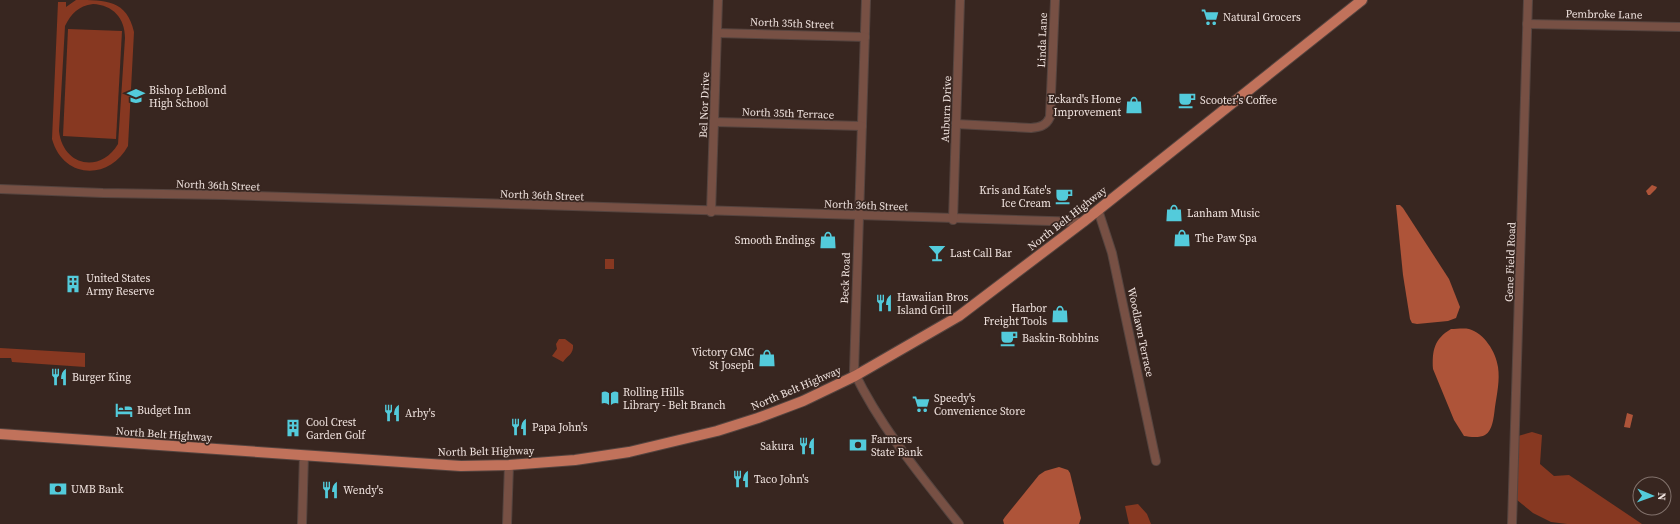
<svg xmlns="http://www.w3.org/2000/svg" width="1680" height="524" viewBox="0 0 1680 524" font-family="'Source Serif 4',serif">
	<style>
		.green { fill: #873821; fill-rule: evenodd }
		.water { fill: #ae5439 }
		.lines { fill: none; stroke-linecap: round; stroke-linejoin: round }
		.minor-casing { stroke: #55443f; stroke-width: 10 }
		.major-casing { stroke: #55443f; stroke-width: 12 }
		.minor { stroke: #775044; stroke-width: 8 }
		.major { stroke: #c1725b; stroke-width: 10 }
		.labels { text-anchor: middle; stroke-width: 3.5; stroke-linejoin: round; paint-order: stroke }
		.street-label { font-size: 11px; fill: #f0e3df; stroke: #382620 }
		.poi-label { font-size: 11px; fill: #f0e3df; stroke: #382620; text-anchor: start }
	</style>
	<rect width="100%" height="100%" fill="#382620"/>
	<g class="green">
		<path d="M76,0C106,0 127,0 134,32L128,146C109,181 63,179 52,139L58,2H66V7ZM93,4C113,5 125,18 125,38L118,144C100,174 63,166 59,131L65,26C71,14 78,6 93,4Z"/>
		<path d="M68,29L122,31L116,139L63,136Z"/>
		<rect x="605" y="259" width="9" height="10"/>
		<path d="M559,339H565L573,345C574,354 567,356 563,362L552,356L557,349L556,344Z"/>
		<path d="M0,348L85,353V367L12,362L11,358H0Z"/>
		<path d="M1532,432L1542,435L1540,464L1554,476L1569,475L1642,524H1567L1551,522L1533,513L1517,500L1518,436Z"/>
		<path d="M1138,504L1147,514L1151,524H1129L1125,506Z"/>
	</g>
	<g class="water">
		<path d="M1652,185L1657,187L1656,189L1650,195H1648L1646,191Z"/>
		<path d="M1396,205H1400L1403,208L1449,279L1460,307L1456,318L1448,321L1417,324L1412,323L1410,319L1403,275Z"/>
		<path d="M1451,329C1456,329 1464,328 1469,329C1484,333 1496,352 1498,367C1500,380 1497,394 1495,407C1494,415 1493,431 1485,435C1480,438 1470,437 1464,436L1454,420L1433,369C1432,351 1434,339 1451,329Z"/>
		<path d="M1627,413L1633,415L1630,428L1624,427Z"/>
		<path d="M1059,467L1068,470L1070,473L1081,518L1079,524H1004L1003,520L1005,517L1039,475L1045,471Z"/>
	</g>
	<g class="lines">
		<g class="minor-casing">
			<g id="minor">
				<path d="M866,0L854,372C881,428 921,476 959,524"/>
				<path d="M1527,24L1680,27"/>
				<path d="M717,33L865,37"/>
				<path d="M714,122L862,126"/>
				<path d="M956,124L1031,128C1040,127 1046,126 1050,117L1055,0"/>
				<path d="M0,189L103,193L224,195L1083,222"/>
				<path d="M1098,210L1112,253L1156,461"/>
				<path d="M711,212L718,0"/>
				<path d="M953,220L960,0"/>
				<path d="M302,524L304,455"/>
				<path d="M507,524L509,465"/>
				<path d="M1512,524L1528,0"/>
			</g>
		</g>
		<g class="major-casing">
			<path id="major" d="M0,434L416,463L461,466L509,465L575,460L629,452L717,431L758,418L803,401L855,376L959,316L1083,222L1362,0"/>
		</g>
		<use href="#minor" class="minor"/>
		<use href="#major" class="major"/>
	</g>
	<defs>
		<g id="supermarket-bare" transform="scale(1.38)"><path d="M-6-5.5h2.5l.6 2H6L4.5 2H-2.5L-4.4-4H-6ZM-1.5 3.2a1.3 1.3 0 1 0 .1 0ZM3 3.2a1.3 1.3 0 1 0 .1 0Z" fill="#53cbdb" stroke="#382620" stroke-width="2.5" paint-order="stroke"/></g>
		<g id="school-bare" transform="scale(1.38)"><path d="M0-5L7-2L0 1L-7-2ZM-4 1L0 2.5L4 1V4Q0 6-4 4Z" fill="#53cbdb" stroke="#382620" stroke-width="2.5" paint-order="stroke"/></g>
		<g id="cafe-bare" transform="scale(1.38)"><path d="M-5.5-4.5H6V0H3Q3 3.5 0 3.5H-2.5Q-5.5 3.5-5.5 0ZM3-3.2v2h1.7v-2ZM-6 4.5H4V6H-6Z" fill="#53cbdb" stroke="#382620" stroke-width="2.5" paint-order="stroke"/></g>
		<g id="shop-bare" transform="scale(1.38)"><path d="M-5-2.5h2.3a2.7 3.5 0 0 1 5.4 0H5L5.5 6h-11ZM-1.5-2.5h3a1.5 2.3 0 0 0-3 0Z" fill="#53cbdb" stroke="#382620" stroke-width="2.5" paint-order="stroke"/></g>
		<g id="bar-bare" transform="scale(1.38)"><path d="M-6-5H6L.8 .8V4.5H3.5V6h-7V4.5H-.8V.8Z" fill="#53cbdb" stroke="#382620" stroke-width="2.5" paint-order="stroke"/></g>
		<g id="building-bare" transform="scale(1.38)"><path d="M-4-6H4V6H1V3H-1V6H-4ZM-2.5-4.3h1.7v1.8h-1.7ZM.8-4.3h1.7v1.8H.8ZM-2.5-1h1.7V.8h-1.7ZM.8-1h1.7V.8H.8Z" fill="#53cbdb" stroke="#382620" stroke-width="2.5" paint-order="stroke"/></g>
		<g id="restaurant-bare" transform="scale(1.38)"><path d="M-5-6h1v4h1v-4h1v4h1v-4h1v5L-1.5 .5V6h-2V.5L-5-1ZM5-6V6H3V1.5H1.5Q1.5-4 5-6Z" fill="#53cbdb" stroke="#382620" stroke-width="2.5" paint-order="stroke"/></g>
		<g id="library-bare" transform="scale(1.38)"><path d="M-6-4Q-3-5.5-.7-3.5V5Q-3 3-6 4ZM6-4Q3-5.5 .7-3.5V5Q3 3 6 4Z" fill="#53cbdb" stroke="#382620" stroke-width="2.5" paint-order="stroke"/></g>
		<g id="hotel-bare" transform="scale(1.38)"><path d="M-6-4.5h1.5V1H6V5H4.5V3h-9V5H-6ZM-4 0a1.8 1.8 0 1 1 3.6 0ZM.5 0V-2.5h3Q6-2.5 6 0Z" fill="#53cbdb" stroke="#382620" stroke-width="2.5" paint-order="stroke"/></g>
		<g id="bank-bare" transform="scale(1.38)"><path d="M-6-4H6V4H-6ZM0-2.3a2.3 2.3 0 1 0 0 4.6a2.3 2.3 0 1 0 0-4.6Z" fill="#53cbdb" stroke="#382620" stroke-width="2.5" paint-order="stroke"/></g>
	</defs>
	<g fill-rule="evenodd">
		<use href="#supermarket-bare" x="1210" y="17"/>
		<use href="#school-bare" x="136" y="96"/>
		<use href="#cafe-bare" x="1187" y="100"/>
		<use href="#shop-bare" x="1134" y="105"/>
		<use href="#cafe-bare" x="1064" y="196"/>
		<use href="#shop-bare" x="1174" y="213"/>
		<use href="#shop-bare" x="1182" y="238"/>
		<use href="#shop-bare" x="828" y="240"/>
		<use href="#bar-bare" x="937" y="253"/>
		<use href="#building-bare" x="73" y="284"/>
		<use href="#restaurant-bare" x="884" y="303"/>
		<use href="#shop-bare" x="1060" y="314"/>
		<use href="#cafe-bare" x="1009" y="338"/>
		<use href="#shop-bare" x="767" y="358"/>
		<use href="#restaurant-bare" x="59" y="377"/>
		<use href="#library-bare" x="610" y="398"/>
		<use href="#supermarket-bare" x="921" y="404"/>
		<use href="#hotel-bare" x="124" y="410"/>
		<use href="#restaurant-bare" x="392" y="413"/>
		<use href="#restaurant-bare" x="519" y="427"/>
		<use href="#building-bare" x="293" y="428"/>
		<use href="#bank-bare" x="858" y="445"/>
		<use href="#restaurant-bare" x="807" y="446"/>
		<use href="#restaurant-bare" x="741" y="479"/>
		<use href="#bank-bare" x="58" y="489"/>
		<use href="#restaurant-bare" x="330" y="490"/>
	</g>
	<g class="labels">
		<g class="street-label">
			<text transform="translate(1604 14) rotate(1)" y="4">Pembroke Lane</text>
			<text transform="translate(792 23) rotate(2)" y="4">North 35th Street</text>
			<text transform="translate(1042 40) rotate(-88)" y="4">Linda Lane</text>
			<text transform="translate(704 105) rotate(-88)" y="4">Bel Nor Drive</text>
			<text transform="translate(946 109) rotate(-88)" y="4">Auburn Drive</text>
			<text transform="translate(788 113) rotate(2)" y="4">North 35th Terrace</text>
			<text transform="translate(218 185) rotate(2)" y="4">North 36th Street</text>
			<text transform="translate(542 195) rotate(2)" y="4">North 36th Street</text>
			<text transform="translate(866 205) rotate(2)" y="4">North 36th Street</text>
			<text transform="translate(1067 218) rotate(-38)" y="4">North Belt Highway</text>
			<text transform="translate(1510 262) rotate(-88)" y="4">Gene Field Road</text>
			<text transform="translate(845 278) rotate(-88)" y="4">Beck Road</text>
			<text transform="translate(1141 332) rotate(78)" y="4">Woodlawn Terrace</text>
			<text transform="translate(796 388) rotate(-23)" y="4">North Belt Highway</text>
			<text transform="translate(164 434) rotate(4)" y="4">North Belt Highway</text>
			<text transform="translate(486 451) rotate(-1)" y="4">North Belt Highway</text>
		</g>
		<g class="poi-label">
			<text x="1223" y="21">Natural Grocers</text>
			<text x="149" y="94">Bishop LeBlond<tspan x="149" dy="13">High School</tspan></text>
			<text x="1121" y="103" text-anchor="end">Eckard's Home<tspan x="1121" dy="13">Improvement</tspan></text>
			<text x="1200" y="104">Scooter's Coffee</text>
			<text x="1051" y="194" text-anchor="end">Kris and Kate's<tspan x="1051" dy="13">Ice Cream</tspan></text>
			<text x="1187" y="217">Lanham Music</text>
			<text x="1195" y="242">The Paw Spa</text>
			<text x="815" y="244" text-anchor="end">Smooth Endings</text>
			<text x="950" y="257">Last Call Bar</text>
			<text x="86" y="282">United States<tspan x="86" dy="13">Army Reserve</tspan></text>
			<text x="897" y="301">Hawaiian Bros<tspan x="897" dy="13">Island Grill</tspan></text>
			<text x="1047" y="312" text-anchor="end">Harbor<tspan x="1047" dy="13">Freight Tools</tspan></text>
			<text x="1022" y="342">Baskin-Robbins</text>
			<text x="754" y="356" text-anchor="end">Victory GMC<tspan x="754" dy="13">St Joseph</tspan></text>
			<text x="72" y="381">Burger King</text>
			<text x="623" y="396">Rolling Hills<tspan x="623" dy="13">Library - Belt Branch</tspan></text>
			<text x="934" y="402">Speedy's<tspan x="934" dy="13">Convenience Store</tspan></text>
			<text x="137" y="414">Budget Inn</text>
			<text x="405" y="417">Arby's</text>
			<text x="306" y="426">Cool Crest<tspan x="306" dy="13">Garden Golf</tspan></text>
			<text x="532" y="431">Papa John's</text>
			<text x="871" y="443">Farmers<tspan x="871" dy="13">State Bank</tspan></text>
			<text x="794" y="450" text-anchor="end">Sakura</text>
			<text x="754" y="483">Taco John's</text>
			<text x="71" y="493">UMB Bank</text>
			<text x="343" y="494">Wendy's</text>
		</g>
	</g>
	<g transform="translate(1652 496) rotate(92)"><circle r="19" fill="#382620" stroke="#82726c"/>
	<path d="M0-3L7 15L0 10L-7 15Z" fill="#53cbdb"/>
	<text y="-6" font-size="11" font-weight="bold" text-anchor="middle" fill="#f0e3df">N</text>
	</g>
</svg>
